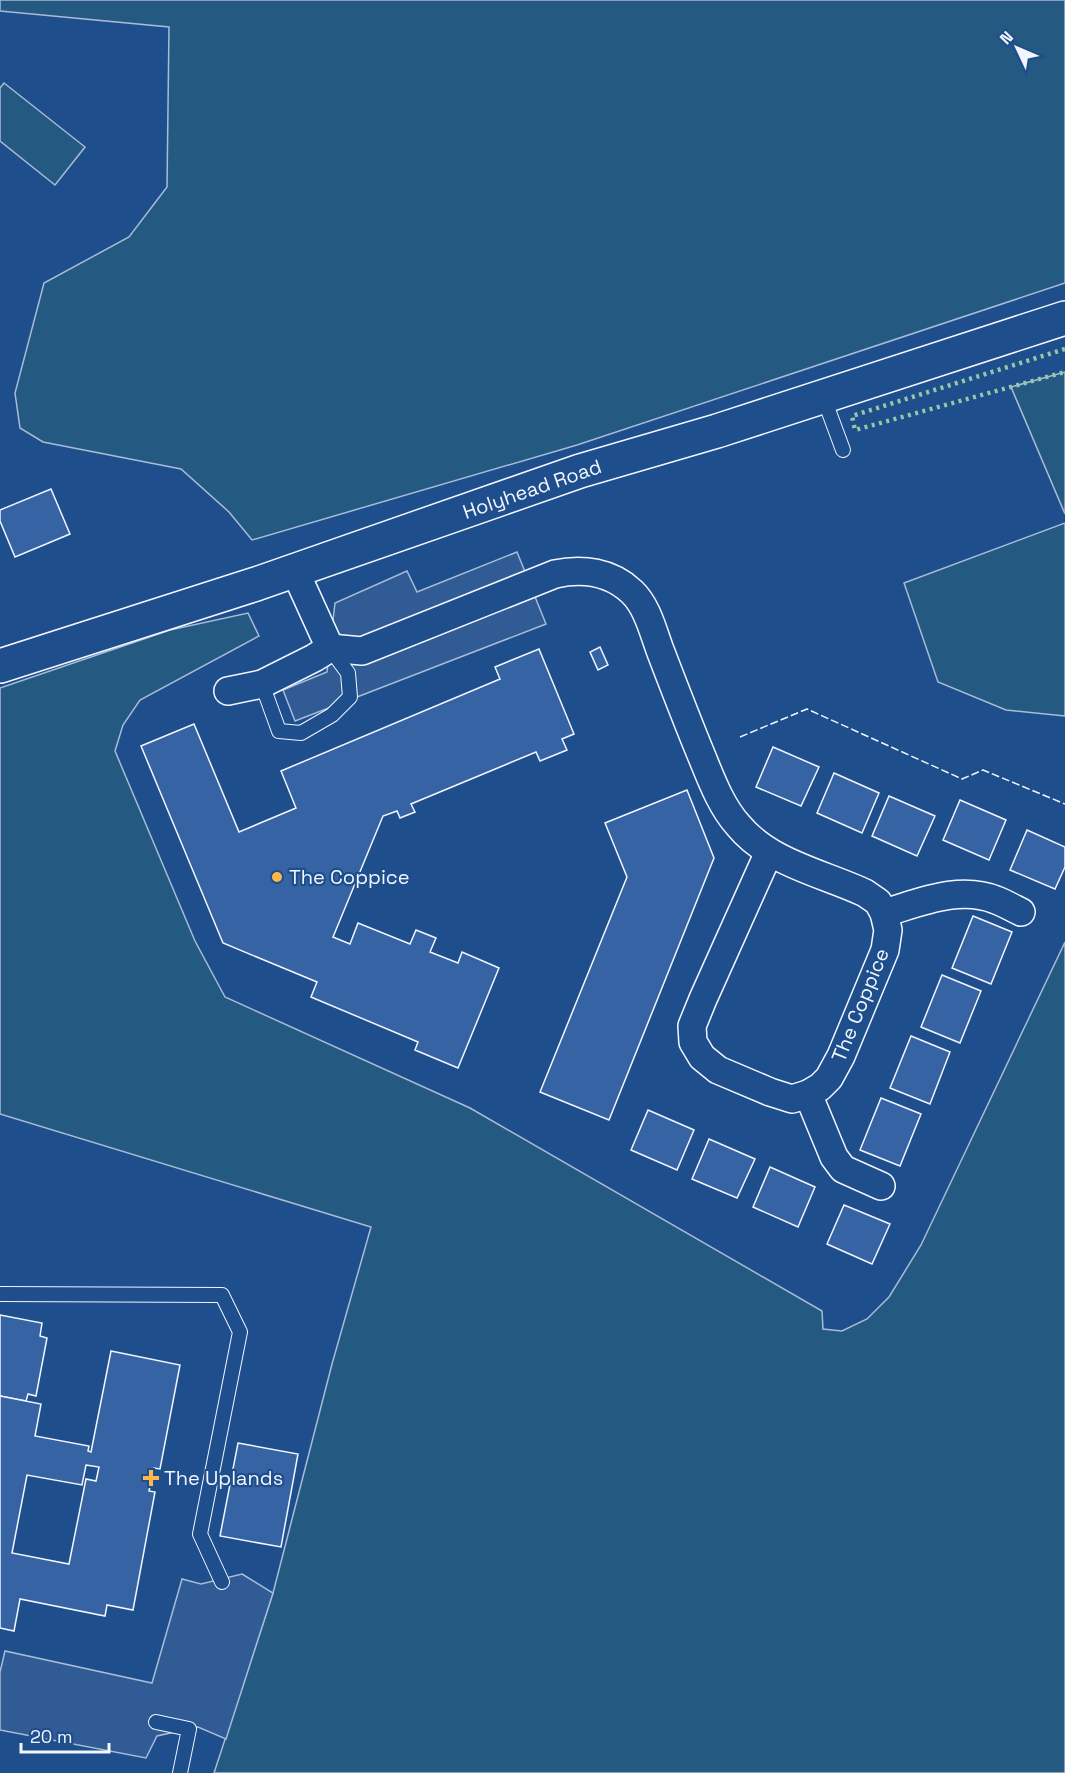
<svg xmlns="http://www.w3.org/2000/svg" width="1065" height="1773" viewBox="0 0 1065 1773" font-family="'Space Grotesk',sans-serif">
	<style>
		.green { fill: #245a82; stroke: #a8bbd7; stroke-width: 1.5 }
		.parking { fill: #305b95; stroke: #a8bbd7; stroke-width: 1.5 }
		.building { fill: #3563a3; stroke: #f2f6ff; stroke-width: 1.5; fill-rule: evenodd }
		.lines { fill: none; stroke-linecap: round; stroke-linejoin: round }
		.service-casing { stroke: #f2f6ff; stroke-width: 16 }
		.minor-casing { stroke: #f2f6ff; stroke-width: 30 }
		.secondary-casing { stroke: #f2f6ff; stroke-width: 36 }
		.service { stroke: #1f4e8c; stroke-width: 14 }
		.minor { stroke: #1f4e8c; stroke-width: 27 }
		.secondary { stroke: #1f4e8c; stroke-width: 33 }
		.hedge { stroke: #97c8a6; stroke-width: 4.5; stroke-dasharray: 3 4.5; stroke-linecap: butt }
		.fence { stroke: #f2f6ff; stroke-width: 1.5; stroke-dasharray: 8 3; stroke-linecap: butt }
		.poi-dot { fill: #ffb74d; stroke: #1f4e8c; stroke-width: 2 }
		.labels { text-anchor: middle; stroke-width: 4.5; stroke-linejoin: round; paint-order: stroke }
		.street-label { font-size: 20px; fill: #f2f6ff; stroke: #1f4e8c }
		.poi-label { font-size: 20px; fill: #f2f6ff; stroke: #1f4e8c; text-anchor: start }
	</style>
	<rect width="100%" height="100%" fill="#1f4e8c"/>
	<g class="green">
		<path d="M0,0H1065V283L577,445L252,540L229,512L181,469L43,442L20,428L15,393L44,283L129,237L167,187L169,27L0,11Z"/>
		<path d="M4,83L85,147L55,185L0,141V88Z"/>
		<path d="M1065,372V514L1011,387Z"/>
		<path d="M1065,523V716L1006,710L938,682L904,583Z"/>
		<path d="M248,613L259,636L140,700L123,725L115,751L195,941L225,997L470,1108L822,1311L823,1329L842,1331L867,1319L889,1297L921,1245L1065,942V1773H214L273,1593L332,1364L371,1227L0,1114V688L170,630Z"/>
	</g>
	<g class="parking">
		<path d="M517,552L546,624L295,721L283,690L327,672L335,603L407,571L417,592Z"/>
		<path d="M242,1574L273,1593L226,1739L198,1727L157,1736L146,1758L0,1730V1672L5,1651L152,1683L182,1579L201,1584Z"/>
	</g>
	<g class="building">
		<path d="M51,489L70,534L15,557L0,521V510Z"/>
		<path d="M600,647L608,665L598,670L590,652Z"/>
		<path d="M539,649L574,734L562,739L567,750L540,761L536,752L411,804L415,812L400,818L397,811L383,816L333,937L350,944L358,923L410,944L416,930L436,938L430,952L458,963L462,952L499,968L458,1068L415,1050L418,1042L311,997L317,982L223,943L141,746L194,724L239,832L296,808L281,771L500,679L495,667Z"/>
		<path d="M773,747L819,767L801,806L756,787Z"/>
		<path d="M834,773L879,793L862,833L817,813Z"/>
		<path d="M687,790L714,858L609,1120L540,1092L627,877L605,823Z"/>
		<path d="M889,796L935,816L917,856L872,836Z"/>
		<path d="M960,800L1006,820L989,860L943,840Z"/>
		<path d="M1027,830L1065,847V867L1055,889L1010,870Z"/>
		<path d="M973,916L1012,932L991,984L952,968Z"/>
		<path d="M942,975L981,991L960,1043L921,1027Z"/>
		<path d="M911,1036L950,1052L930,1104L890,1088Z"/>
		<path d="M881,1098L921,1114L900,1166L860,1150Z"/>
		<path d="M648,1110L694,1130L677,1170L631,1150Z"/>
		<path d="M709,1139L755,1159L737,1198L692,1179Z"/>
		<path d="M770,1167L815,1187L798,1227L753,1207Z"/>
		<path d="M844,1205L890,1224L872,1264L827,1244Z"/>
		<path d="M0,1315L42,1323L40,1336L47,1338L36,1396L28,1394L26,1401L0,1396Z"/>
		<path d="M111,1351L180,1365L160,1469L154,1468L149,1491L155,1492L133,1610L107,1605L105,1616L20,1599L14,1631L0,1628V1396L41,1404L35,1436L89,1446L88,1451L91,1452ZM86,1465L99,1467L96,1481L86,1479L69,1564L12,1553L27,1475L82,1485Z"/>
		<path d="M238,1443L298,1454L281,1547L220,1536Z"/>
	</g>
	<g class="lines">
		<g class="service-casing">
			<g id="service">
				<path d="M823,396L843,450"/>
				<path d="M262,684L279,731L301,733L332,715L350,697L348,673L331,650"/>
				<path d="M0,1294L222,1295L240,1332L200,1534L222,1582"/>
				<path d="M156,1722L189,1729L180,1773"/>
			</g>
		</g>
		<g class="minor-casing">
			<g id="minor">
				<path d="M330,648L362,651L555,574C583,568 611,572 632,592C647,606 653,631 660,650C673,684 686,718 700,752C710,776 720,805 738,825C769,863 822,873 865,893L878,902L884,913L888,930L885,950L841,1056L829,1078L820,1087L808,1094L792,1099L770,1092L718,1070L702,1057L693,1042L692,1026L703,999L769,852"/>
				<path d="M228,691L262,684L314,658L330,648L295,571"/>
				<path d="M884,913C919,903 959,885 996,900C1004,903 1013,908 1021,912"/>
				<path d="M808,1094L834,1157L843,1169L881,1186"/>
			</g>
		</g>
		<g class="secondary-casing">
			<path id="secondary" d="M0,666L256,584L580,471L717,431L1065,318"/>
		</g>
		<use href="#service" class="service"/>
		<use href="#minor" class="minor"/>
		<use href="#secondary" class="secondary"/>
		<path class="hedge" d="M1065,349L852,416L855,430L1065,372"/>
		<path class="fence" d="M740,737L807,709L962,779L983,770L1065,804"/>
	</g>
	<g class="poi-dot">
		<circle cx="277" cy="877" r="6"/>
		<path d="M148 1469h6v6h6v6h-6v6h-6v-6h-6v-6h6z"/>
	</g>
	<g class="labels">
		<g class="street-label">
			<text transform="translate(532 489) rotate(-19)" y="7">Holyhead Road</text>
			<text transform="translate(860 1005) rotate(-68)" y="7">The Coppice</text>
		</g>
		<g class="poi-label">
			<text x="289" y="884">The Coppice</text>
			<text x="164" y="1485">The Uplands</text>
		</g>
	</g>
	<g transform="translate(1017 48) rotate(314)" stroke="#1f4e8c" stroke-width="4.5" paint-order="stroke">
	<path d="M0-4.5L10 22L0 15L-10 22Z" fill="#f2f6ff"/>
	<text y="-9" font-size="16" font-weight="bold" text-anchor="middle" fill="#f2f6ff">N</text>
	</g>
	<path d="M21 1743v9h88v-9" fill="none" stroke="#f2f6ff" stroke-width="3"/>
	<text x="30" y="1743" font-size="18" fill="#f2f6ff" stroke="#1f4e8c" stroke-width="4.5" paint-order="stroke">20 m</text>
</svg>
